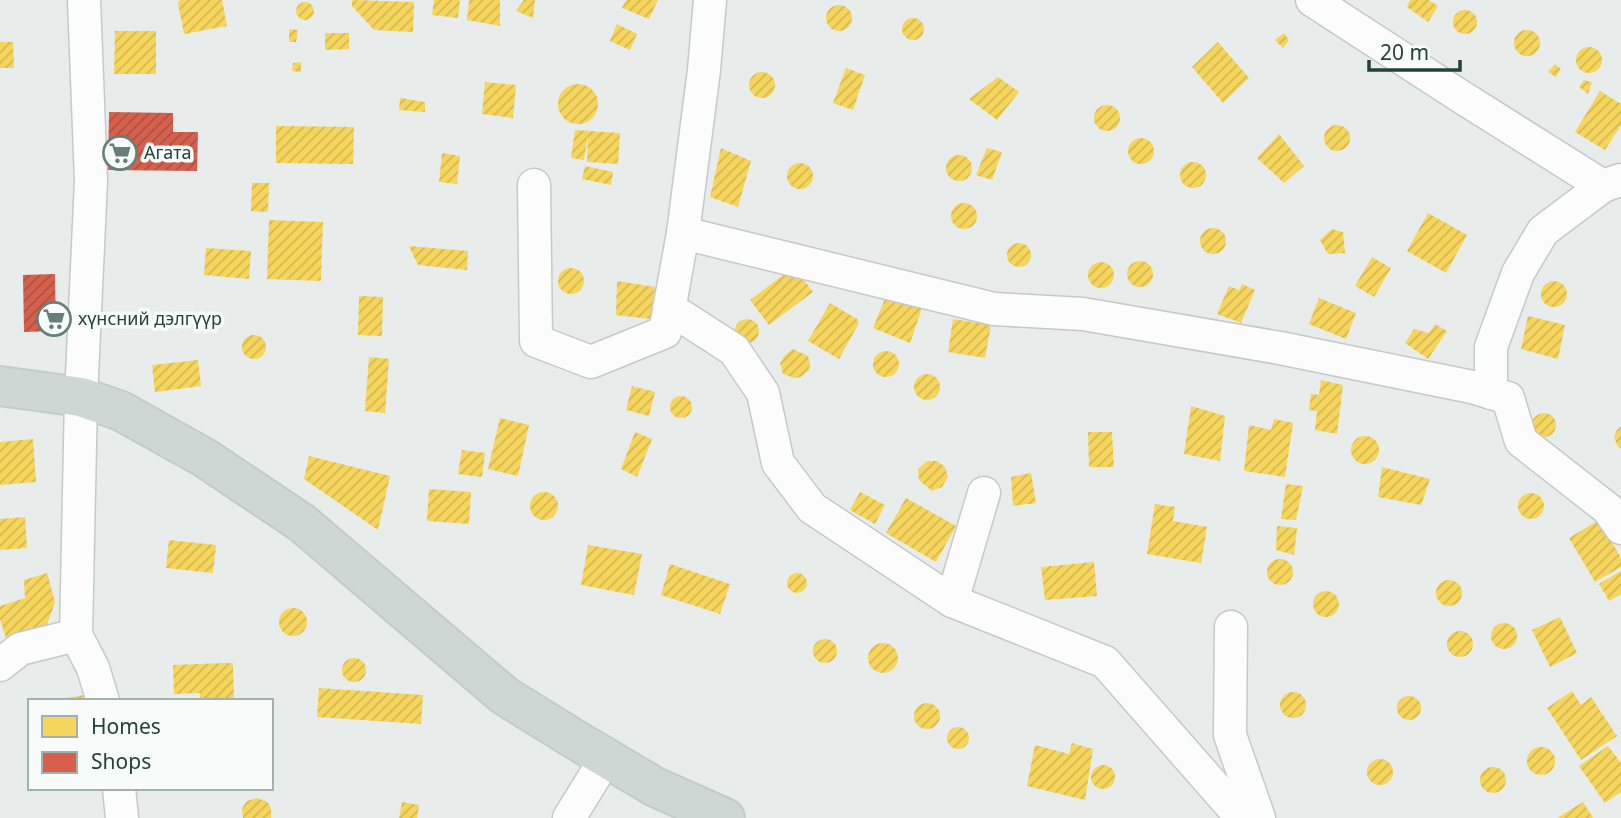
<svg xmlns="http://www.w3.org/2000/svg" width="1621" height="818" viewBox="0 0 1621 818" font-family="'Noto Sans',sans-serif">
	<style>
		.homes { fill: url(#homes-hatch) }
		.shops { fill: url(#shops-hatch) }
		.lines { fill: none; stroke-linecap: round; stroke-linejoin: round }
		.minor-casing { stroke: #c5cac8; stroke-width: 35 }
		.major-casing { stroke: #c3ccc9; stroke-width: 42 }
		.minor { stroke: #fcfcfc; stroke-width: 32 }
		.major { stroke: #cfd7d5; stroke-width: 38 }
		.labels { text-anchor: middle; stroke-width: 7; stroke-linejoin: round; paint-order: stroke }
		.poi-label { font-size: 18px; fill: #24423a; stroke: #f7fbf9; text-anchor: start }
	</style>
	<defs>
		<pattern id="homes-hatch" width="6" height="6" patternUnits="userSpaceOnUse" patternTransform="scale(1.75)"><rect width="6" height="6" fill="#f6d55c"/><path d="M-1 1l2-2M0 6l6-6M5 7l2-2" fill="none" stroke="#d3b851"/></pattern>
		<pattern id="shops-hatch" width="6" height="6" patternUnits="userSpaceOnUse" patternTransform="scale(1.75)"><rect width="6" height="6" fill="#d6604d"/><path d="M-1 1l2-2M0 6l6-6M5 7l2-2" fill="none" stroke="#ad5141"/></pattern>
	</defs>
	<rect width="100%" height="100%" fill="#e8edeb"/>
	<g class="homes">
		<path d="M180,0H222L227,26L184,34L178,3Z"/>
		<path d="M352,0L414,2L413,32L374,30L352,6Z"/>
		<path d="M434,0H460L458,18L432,15Z"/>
		<path d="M469,0H500V26L467,20Z"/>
		<path d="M524,0H535L533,18L516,11Z"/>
		<path d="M626,0H658L649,19L622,8Z"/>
		<path d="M1410,0H1429L1438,6L1428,22L1407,7Z"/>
		<circle cx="305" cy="11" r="9"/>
		<circle cx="839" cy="18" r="13"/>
		<circle cx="1465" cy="22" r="12"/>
		<circle cx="913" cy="29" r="11"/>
		<path d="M617,24L637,34L630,50L610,41Z"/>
		<path d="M289,29L298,30L296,42H289Z"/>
		<circle cx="1527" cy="43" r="13"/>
		<path d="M115,31H156V74H114Z"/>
		<path d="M325,33H349V49L325,50Z"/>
		<path d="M1284,33L1289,40L1283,48L1275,40Z"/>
		<path d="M0,42H13L14,68H0Z"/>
		<path d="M1218,42L1249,78L1223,103L1192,67Z"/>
		<circle cx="1589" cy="60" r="13"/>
		<path d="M301,62V72L292,71L293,63Z"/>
		<path d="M1555,64L1561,69L1556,77L1548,72Z"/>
		<path d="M846,68L865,75L853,110L833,103Z"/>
		<circle cx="762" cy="85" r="13"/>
		<path d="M998,77L1019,92L997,120L969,99Z"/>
		<path d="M1584,80L1592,82L1588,94L1579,87Z"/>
		<path d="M485,82L516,85L513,118L482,114Z"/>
		<circle cx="578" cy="104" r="20"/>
		<path d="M1600,91L1621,104V125L1605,150L1575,132Z"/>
		<path d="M400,98L425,102V112L399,110Z"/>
		<circle cx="1107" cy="118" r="13"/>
		<circle cx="1337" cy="138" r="13"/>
		<path d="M276,126L354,127L353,164L276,163Z"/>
		<path d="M575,130L620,133L618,164L587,162L588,135L584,160L571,158Z"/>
		<path d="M1279,134L1304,166L1284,183L1257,158Z"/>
		<circle cx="1141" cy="151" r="13"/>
		<path d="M721,148L751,161L738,207L710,197Z"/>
		<path d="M987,148L1002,152L992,180L976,175Z"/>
		<path d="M442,153L460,156L457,184L439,182Z"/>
		<circle cx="959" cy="168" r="13"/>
		<circle cx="1193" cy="175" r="13"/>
		<circle cx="800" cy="176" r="13"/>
		<path d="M585,166L613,172L611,185L582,179Z"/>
		<path d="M252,183H269L268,212L251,211Z"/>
		<circle cx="964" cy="216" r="13"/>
		<path d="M1428,213L1467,235L1446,273L1407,251Z"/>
		<path d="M269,220L323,222L321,281L267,279Z"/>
		<circle cx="1213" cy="241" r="13"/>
		<path d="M1332,229L1343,232L1345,253L1328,254L1320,240Z"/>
		<circle cx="1019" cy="255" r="12"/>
		<path d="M409,246L468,251L467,270L418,265Z"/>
		<path d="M206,248L251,251L249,279L204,275Z"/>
		<path d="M1372,257L1391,268L1374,297L1355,286Z"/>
		<circle cx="1140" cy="274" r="13"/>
		<circle cx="1101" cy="275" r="13"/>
		<path d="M794,267L813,292L769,325L750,300Z"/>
		<circle cx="571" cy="281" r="13"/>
		<path d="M617,281L655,287L650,319L616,315Z"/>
		<circle cx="1554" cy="294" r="13"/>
		<path d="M1242,284L1255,290L1241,323L1217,314L1229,286L1239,290Z"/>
		<path d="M889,289L924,302L910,343L873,328Z"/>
		<path d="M359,296L383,297L382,336L358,335Z"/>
		<path d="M1319,298L1356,313L1346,339L1309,324Z"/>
		<path d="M830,303L857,319L859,323L839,359L808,341Z"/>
		<path d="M1528,316L1565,325L1558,359L1521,349Z"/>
		<circle cx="747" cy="331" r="12"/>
		<path d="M953,319L991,325L985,358L948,352Z"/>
		<path d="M1435,324L1447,331L1428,359L1405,343L1414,329L1429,333Z"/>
		<circle cx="254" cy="347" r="12"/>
		<path d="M793,349L808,356L810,364L809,370L801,377L794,378L783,374L780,363L785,355Z"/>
		<circle cx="886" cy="364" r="13"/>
		<path d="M369,357L389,359L385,413L365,411Z"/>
		<path d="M198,360L201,386L155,392L152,365Z"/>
		<circle cx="927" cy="387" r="13"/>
		<path d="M1321,380L1343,385L1337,434L1315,430L1317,411L1309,410L1311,394L1319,395Z"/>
		<path d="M632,386L655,392L649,416L626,410Z"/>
		<circle cx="681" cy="407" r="11"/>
		<path d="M1191,406L1225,416L1220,461L1184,454Z"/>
		<circle cx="1544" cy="425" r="12"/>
		<path d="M500,418L529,425L518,476L488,469Z"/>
		<path d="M1274,419L1293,423L1285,477L1244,471L1249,425L1271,430Z"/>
		<path d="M1621,426V449L1617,445L1614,437L1617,430Z"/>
		<path d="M635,432L652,439L637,477L621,469Z"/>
		<path d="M1088,432H1112L1114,467H1089Z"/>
		<circle cx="1365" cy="450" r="14"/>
		<path d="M33,439L36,482L0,485V442Z"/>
		<path d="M462,450L485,453L482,477L458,474Z"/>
		<path d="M309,456L390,476L378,530L304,479Z"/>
		<path d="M927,461H937L945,467L948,477L942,487L932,491L919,480L918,469Z"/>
		<path d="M1382,467L1430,479L1421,505L1378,497Z"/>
		<path d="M1031,473L1036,503L1013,506L1011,477Z"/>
		<path d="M1286,484L1303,486L1296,520L1281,519Z"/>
		<path d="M429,489L471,492L469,524L427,521Z"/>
		<path d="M860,492L885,505L875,524L850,510Z"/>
		<circle cx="544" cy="506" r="14"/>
		<circle cx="1531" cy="506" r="13"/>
		<path d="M906,498L956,526L936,562L886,533Z"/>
		<path d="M1155,504L1175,507L1173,521L1207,527L1201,563L1147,554Z"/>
		<path d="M25,517L27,548L0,550V519Z"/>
		<path d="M1599,520L1621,558V567L1595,582L1569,538Z"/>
		<path d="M1277,526L1297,528L1294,555L1276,550Z"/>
		<path d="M169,540L216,545L213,573L166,568Z"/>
		<path d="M588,545L642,554L634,595L581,585Z"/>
		<circle cx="1280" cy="572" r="13"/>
		<path d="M1094,562L1097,596L1045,600L1041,567Z"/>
		<path d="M670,564L730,584L720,614L661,595Z"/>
		<path d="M1621,571V594L1609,601L1599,584Z"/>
		<circle cx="797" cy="583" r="10"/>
		<path d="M47,573L55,602L47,625L6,638L0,619V606L25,598L24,580Z"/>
		<circle cx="1449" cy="593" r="13"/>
		<circle cx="1326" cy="604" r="13"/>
		<circle cx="293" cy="622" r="14"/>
		<path d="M1560,617L1577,653L1550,667L1532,630Z"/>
		<circle cx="1504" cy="636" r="13"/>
		<circle cx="1460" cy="644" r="13"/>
		<circle cx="825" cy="651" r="12"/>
		<circle cx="883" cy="658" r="15"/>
		<circle cx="354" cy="670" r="12"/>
		<path d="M224,663H233L234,701H200V693L174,694L173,665Z"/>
		<path d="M319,688L423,695L421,724L317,717Z"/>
		<path d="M1572,691L1581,705L1591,697L1617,736L1581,760L1547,708Z"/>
		<circle cx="1293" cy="705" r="13"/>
		<path d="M84,695L85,701H61V699Z"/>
		<circle cx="1409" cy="708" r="12"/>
		<circle cx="927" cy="716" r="13"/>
		<circle cx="958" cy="738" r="11"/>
		<path d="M1072,743L1093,749L1085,800L1027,786L1035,745L1069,754Z"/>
		<path d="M1608,746L1621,763V792L1605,803L1579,766Z"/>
		<circle cx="1541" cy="761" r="14"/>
		<circle cx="1380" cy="772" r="13"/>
		<circle cx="1103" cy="777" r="12"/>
		<circle cx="1493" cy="780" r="13"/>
		<path d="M256,798L266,801L269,804L271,809V818H243L242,809L244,805L247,801Z"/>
		<path d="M402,802L419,805L417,818H399Z"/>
		<path d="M1583,802L1593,818H1557Z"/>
	</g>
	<g class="shops">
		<path d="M109,112L173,113V132H198L197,171L108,170Z"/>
		<path d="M55,274L56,331L24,332L23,275Z"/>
	</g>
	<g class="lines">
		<g class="minor-casing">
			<g id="minor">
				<path d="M84,0L91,181L81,397L76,635L93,668L103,701"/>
				<path d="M1312,0L1460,96L1603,186"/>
				<path d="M534,185L536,341L591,362L665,332L683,233L704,70L710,0"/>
				<path d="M683,233L994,309L1083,314L1280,348L1472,387L1508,398L1521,441L1608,509L1621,528"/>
				<path d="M669,308L734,350L763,393L778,463L812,508L952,601L984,493"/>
				<path d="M1491,393V347L1518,273L1543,231L1603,186L1620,180"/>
				<path d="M952,601L1105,662L1242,818"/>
				<path d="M1231,627L1230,735L1259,818"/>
				<path d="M0,665L20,649L76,635"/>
				<path d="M119,788L122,818"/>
				<path d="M569,818L606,758"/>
			</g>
		</g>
		<g class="major-casing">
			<path id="major" d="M0,386L81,397L121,411L205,458L302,523L505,696L576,740L655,787L725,818"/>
		</g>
		<use href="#minor" class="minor"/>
		<use href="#major" class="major"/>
	</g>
	<defs>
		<g id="supermarket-ring" transform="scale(1.75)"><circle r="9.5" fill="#f7fbf9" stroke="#697e78" stroke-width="1.5"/><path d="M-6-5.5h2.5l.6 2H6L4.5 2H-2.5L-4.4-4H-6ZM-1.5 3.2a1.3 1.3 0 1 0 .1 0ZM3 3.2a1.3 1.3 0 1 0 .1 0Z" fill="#697e78"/></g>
	</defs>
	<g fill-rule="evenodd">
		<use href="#supermarket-ring" x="120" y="153"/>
		<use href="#supermarket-ring" x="54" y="319"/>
	</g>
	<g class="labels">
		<g class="poi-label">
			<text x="144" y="159">Агата</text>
			<text x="78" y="325">хүнсний дэлгүүр</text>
		</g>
	</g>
	<rect x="28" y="699" width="245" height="91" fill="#f7fbf9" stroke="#a3b1ad" stroke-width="2"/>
	<rect x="42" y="716" width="35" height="21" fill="#f6d55c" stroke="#a3b1ad" stroke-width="2"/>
	<text x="91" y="734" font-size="21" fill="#24423a">Homes</text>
	<rect x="42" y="752" width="35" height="21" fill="#d6604d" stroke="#a3b1ad" stroke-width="2"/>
	<text x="91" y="769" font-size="21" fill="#24423a">Shops</text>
	<path d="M1369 60v10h91v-10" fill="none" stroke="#24423a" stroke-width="3.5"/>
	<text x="1380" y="60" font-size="21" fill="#24423a" stroke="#f7fbf9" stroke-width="5" paint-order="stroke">20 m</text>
</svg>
